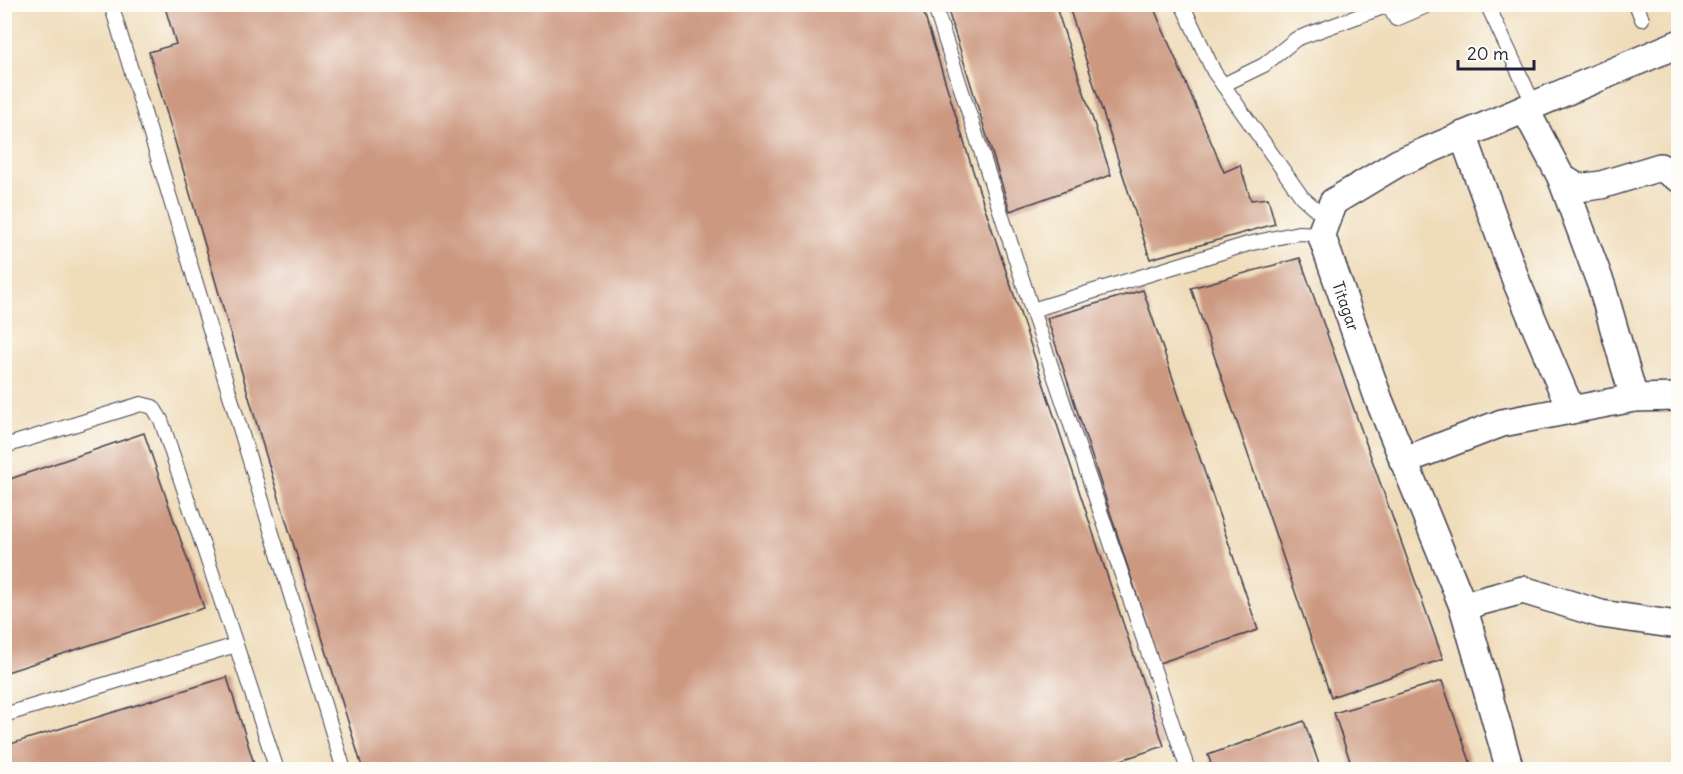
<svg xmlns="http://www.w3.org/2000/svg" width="1683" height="774" viewBox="0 0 1683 774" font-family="Delius,sans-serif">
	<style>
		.building { fill: #cc9880 }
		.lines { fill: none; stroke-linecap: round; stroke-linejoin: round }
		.service-casing { stroke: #413e4e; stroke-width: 16 }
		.minor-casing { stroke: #413e4e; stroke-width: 30 }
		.service { stroke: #fff; stroke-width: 14 }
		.minor { stroke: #fff; stroke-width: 27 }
		.labels { text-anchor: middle; stroke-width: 6; stroke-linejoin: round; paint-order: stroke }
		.street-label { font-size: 16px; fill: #22223b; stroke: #fdfcf7 }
	</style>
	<rect width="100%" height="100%" fill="#fdfcf7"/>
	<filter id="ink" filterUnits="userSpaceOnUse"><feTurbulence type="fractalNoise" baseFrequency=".0167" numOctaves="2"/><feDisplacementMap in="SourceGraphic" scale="12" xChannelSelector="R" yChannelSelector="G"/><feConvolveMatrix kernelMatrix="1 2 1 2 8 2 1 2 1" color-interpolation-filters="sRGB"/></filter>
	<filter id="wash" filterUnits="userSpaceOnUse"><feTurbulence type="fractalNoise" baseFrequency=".008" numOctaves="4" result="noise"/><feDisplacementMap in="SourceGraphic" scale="24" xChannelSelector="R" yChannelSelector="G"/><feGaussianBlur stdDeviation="1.35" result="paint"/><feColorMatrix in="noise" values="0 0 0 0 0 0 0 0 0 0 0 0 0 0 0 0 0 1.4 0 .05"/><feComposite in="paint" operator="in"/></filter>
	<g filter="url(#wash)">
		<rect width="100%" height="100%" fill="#efdcb9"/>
		<g id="blocks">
			<g class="building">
				<path d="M164,4H921L979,190L1164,746L1091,770H363L264,449L149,52L176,44Z"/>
				<path d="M946,4H1055L1111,175L1010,211Z"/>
				<path d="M1068,4H1152L1224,172L1240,165L1251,200L1268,198L1275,224L1150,259Z"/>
				<path d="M1300,258L1443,659L1331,697L1191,288Z"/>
				<path d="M1143,290L1258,630L1159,663L1047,318Z"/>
				<path d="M144,433L204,608L4,673V481Z"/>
				<path d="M227,677L256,770H4V746Z"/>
				<path d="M1442,681L1473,770H1353L1334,713Z"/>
				<path d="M1304,721L1321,770H1213L1208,755Z"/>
			</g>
		</g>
	</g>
	<g filter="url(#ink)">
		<use href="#blocks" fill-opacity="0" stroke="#413e4e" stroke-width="1.5"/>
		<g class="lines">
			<g class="service-casing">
				<g id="service">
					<path d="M111,4L344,770"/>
					<path d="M934,4L1032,310L1188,770"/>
					<path d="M1182,4L1214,72L1302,197L1327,219"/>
					<path d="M1388,4L1396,19L1431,4"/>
					<path d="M1487,4L1534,105"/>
					<path d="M1636,4L1642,19"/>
					<path d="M1223,85L1264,65L1296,39L1389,5"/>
					<path d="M1032,310L1248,244L1298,233L1321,234"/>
					<path d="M8,445L141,404L153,407L161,420L236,645"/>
					<path d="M4,715L236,645L277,770"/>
				</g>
			</g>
			<g class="minor-casing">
				<g id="minor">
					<path d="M1525,109L1561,177L1578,188L1601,185L1660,167L1678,178"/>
					<path d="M1463,135L1517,283L1571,410"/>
					<path d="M1561,177L1602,287L1634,398"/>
					<path d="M1403,461L1502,423L1634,398L1678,397"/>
					<path d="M1463,606L1523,590L1601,614L1678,625"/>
					<path d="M1510,770L1463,606L1379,400L1321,234L1333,202L1398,163L1678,44"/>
				</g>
			</g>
			<use href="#service" class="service"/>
			<use href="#minor" class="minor"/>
		</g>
	</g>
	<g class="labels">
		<g class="street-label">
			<text transform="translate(1346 306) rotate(71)" y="6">Titagar</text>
		</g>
	</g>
	<rect width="1683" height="774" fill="none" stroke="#fdfcf7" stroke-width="24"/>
	<path d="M1458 60v9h76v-9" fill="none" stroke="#22223b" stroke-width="3"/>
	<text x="1467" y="60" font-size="18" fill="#22223b" stroke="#fdfcf7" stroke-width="4.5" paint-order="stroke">20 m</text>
</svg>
